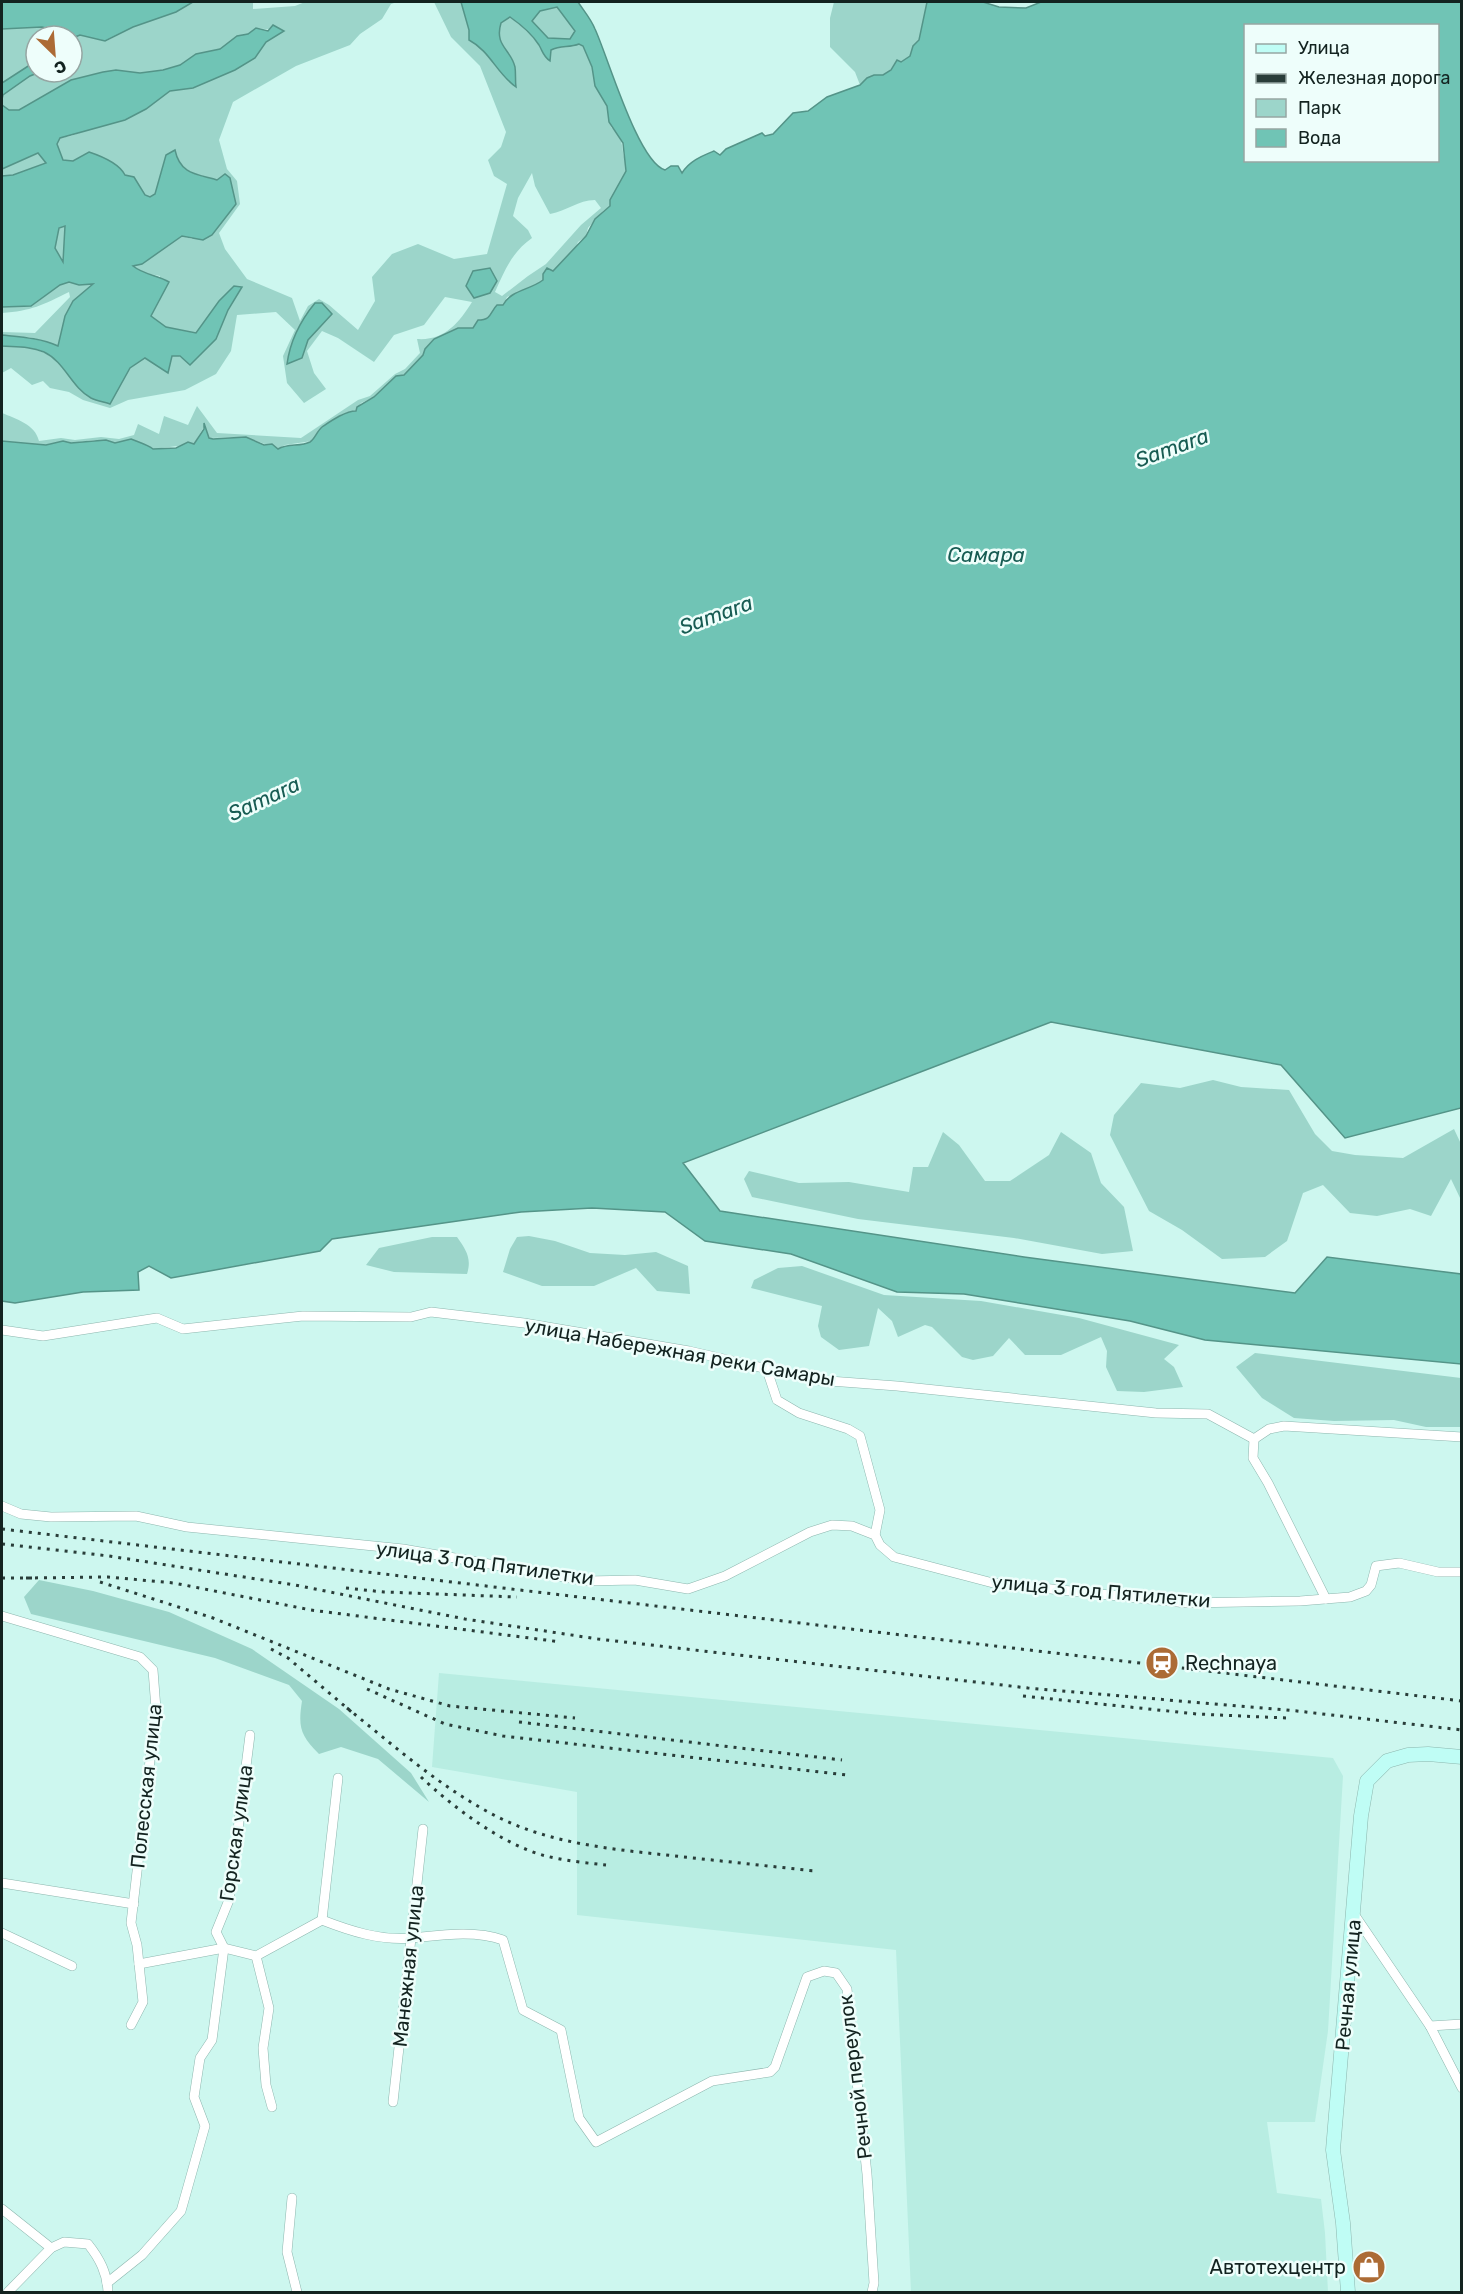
<svg xmlns="http://www.w3.org/2000/svg" width="1463" height="2294" viewBox="0 0 1463 2294" font-family="Rubik,sans-serif">
	<style>
		.built { fill: #b8ede2 }
		.green { fill: #9cd5ca; fill-rule: evenodd }
		.water { fill: #70c4b5; stroke: #549488; stroke-width: 1.5; fill-rule: evenodd }
		.lines { fill: none; stroke-linecap: round; stroke-linejoin: round }
		.street-casing { stroke: #8db6ae; stroke-width: 10 }
		.secondary-casing { stroke: #8db6ae; stroke-width: 15 }
		.street { stroke: #fff; stroke-width: 9 }
		.secondary { stroke: #bffdf5; stroke-width: 14 }
		.rail { stroke: #293d39; stroke-width: 3; stroke-dasharray: 3 6; stroke-linecap: butt }
		.labels { text-anchor: middle; stroke-width: 5; stroke-linejoin: round; paint-order: stroke }
		.street-label { font-size: 20px; fill: #132320; stroke: #eefefb }
		.poi-label { font-size: 20px; fill: #132320; stroke: #eefefb; text-anchor: start }
		.water-label { font-size: 21px; font-style: italic; fill: #175c53; stroke: #eefefb }
	</style>
	<rect width="100%" height="100%" fill="#cdf7ef"/>
	<path class="built" d="M439,1673L1333,1758L1343,1776L1328,2031L1315,2122H1267L1277,2193L1321,2199L1325,2233L1328,2292H911L896,1950L577,1915V1792L432,1767Z"/>
	<g class="green">
		<path d="M193,2H253V9L295,6L305,2H397L391,4L382,19L360,34L350,45L296,66L233,102L219,140L227,169L237,181L240,204L219,233L225,249L247,279L292,298L300,321L308,306L319,299L329,305L358,330L375,301L372,277L392,254L418,244L454,259L487,254L507,184L494,176L488,160L501,147L506,132L480,66L451,37L434,2H461L469,30V40C489,51 497,74 516,86C514,80 516,73 515,67C511,48 494,46 501,23L510,17C520,25 531,34 539,45C543,52 543,56 550,60L551,50C561,45 569,48 579,44L583,46L592,67L595,86L607,106L611,127C620,134 622,142 623,152C624,159 627,165 626,172C623,185 610,193 610,206L603,211L588,228L586,236L578,242L574,251L553,272L547,268L543,274V280L536,285L507,297L503,305L473,328H458L434,339L425,349L423,355L404,375L396,377L374,397L361,403L356,411C340,411 321,428 312,441L285,445L278,449L246,437L209,438L205,425L194,444L153,449L137,441L115,443L110,441L94,440L71,443L63,441L46,445L2,441V413C16,419 35,424 39,441L61,438L75,440L101,437L119,439L134,435L138,424L159,434L164,416L188,425L197,406L217,433L301,438L358,400L370,396L395,374L405,369L420,353L417,339C444,341 459,323 472,302L445,297L424,325L394,335L374,362L338,338L322,331L307,351L314,373L326,389L304,403L287,383L283,356L295,330L276,312L237,315L231,351L216,374L185,390L128,400L110,408L83,400L69,392L50,388L43,381L32,385L11,368L2,373V346L28,347L45,353L61,364L79,388L91,398L116,391L130,368L145,358L167,372L172,356H179L190,365L216,339L228,310L242,288L234,286L219,301L196,333L166,327L151,316L160,300V276L140,272L133,266L142,264L182,236L192,239L225,174L217,180C195,173 182,174 174,150L155,194L151,197L145,195L134,177L125,175C119,163 100,158 89,152L73,161L62,160L57,144L60,138L71,136L146,109L170,91L193,88L255,58L266,42L283,31L256,28L248,34L237,36L220,49L196,54L180,65L163,70L140,73L116,70L103,72L71,80L19,110H9L2,105V95L30,76L40,72H72V40L76,41L75,37L80,35L106,41L133,27L176,12ZM532,173L535,186L550,214C567,211 578,200 595,200L601,208L581,225L546,264L528,276L502,296L495,292C505,270 512,252 532,238L528,230L513,216L518,198ZM306,314H332L308,340L289,352Z"/>
		<path d="M834,2H927L919,40L913,46L910,56L901,62L897,60C893,65 889,74 883,75C870,78 870,74 860,85L855,72L830,47V18Z"/>
		<path d="M557,7L575,31L570,39L548,38L532,21L540,11Z"/>
		<path d="M42,27L63,32L61,36H36V61L2,83V29Z"/>
		<path d="M39,153L46,163L13,175L2,176V169Z"/>
		<path d="M65,226L64,263L55,248L59,228Z"/>
		<path d="M69,282L79,285L94,284L73,301L58,347L34,338L2,335V332L35,333L70,297L69,292C43,305 31,311 2,313V307L32,306L60,285Z"/>
		<path d="M1213,1080L1241,1087L1289,1090L1315,1134L1332,1151L1355,1155L1403,1158L1454,1129L1461,1144V1200L1451,1179L1431,1216L1410,1209L1377,1216L1350,1213L1323,1185L1303,1193L1287,1241L1265,1257L1222,1259L1182,1230L1149,1211L1110,1135L1114,1115L1141,1083L1180,1088Z"/>
		<path d="M943,1132L959,1145L985,1181H1010L1049,1155L1061,1132L1091,1153L1101,1183L1124,1207L1133,1251L1102,1254L1014,1238L858,1219L752,1197L744,1179L749,1171L799,1183L849,1182L909,1192L913,1167H928Z"/>
		<path d="M529,1236L555,1241L590,1253L625,1255L656,1252L688,1266L690,1294L657,1291L636,1268L594,1286H542L503,1272L510,1249L517,1237Z"/>
		<path d="M432,1237H457C466,1250 472,1258 467,1274L394,1272L366,1265L379,1248Z"/>
		<path d="M802,1266L884,1295L981,1301L1079,1318L1179,1345L1164,1359L1174,1367L1183,1387L1144,1392L1117,1391L1106,1367L1107,1351L1101,1337L1061,1355H1025L1009,1338L993,1356L973,1360L962,1357L932,1327L925,1325L898,1337L892,1321L878,1308L869,1346L839,1350L821,1337L818,1326L822,1306L751,1288L754,1280L778,1268Z"/>
		<path d="M1255,1353L1461,1378V1427H1426L1394,1420L1334,1421L1294,1418L1262,1398L1236,1367Z"/>
		<path d="M39,1580L93,1591L169,1612L252,1649L339,1709L411,1773L429,1802L378,1759L341,1747L319,1754C300,1735 298,1727 302,1701L289,1685L215,1658L31,1614L24,1597Z"/>
	</g>
	<g class="water">
		<path d="M2,2H193L176,12L133,27L105,41L80,35L75,37L77,41L72,40V36H61L62,32L42,27L2,29Z"/>
		<path d="M461,2H578C584,11 591,19 595,29C608,57 638,162 665,170L671,166H678L682,173C689,161 702,156 714,151L720,155L726,149L762,133L765,136L773,134L793,113L808,111L827,97L860,85L867,78L874,75H883L891,70L897,60L901,62L910,56L913,46L919,40L927,2H983L999,7L1026,8L1041,2H1461V1108L1345,1138L1281,1065L1051,1022L683,1163L720,1211L1024,1257L1295,1293L1327,1257L1461,1274V1364L1205,1340L1130,1321L964,1294L897,1292L791,1254L705,1241L665,1212L592,1208L521,1212L332,1239L320,1251L171,1278L149,1266L138,1272L139,1290L83,1292L15,1303L2,1301V441L46,445L63,441L71,443L106,440L115,443L131,439C138,442 148,445 153,449L176,448L188,442L194,444L204,429V423L209,438L213,439L246,437L264,445L272,444L278,449C288,443 300,447 310,442C315,439 317,431 322,427C331,421 345,411 356,411L357,407L374,397L396,376L404,375L423,355L425,349L434,339L458,328H473L478,320C492,320 490,312 497,305H503C511,290 530,290 543,280V274L547,268L553,271L586,236L595,219L610,206V200L626,171L623,143L609,122L607,106L595,86L592,67L583,46L579,44C569,48 561,45 551,50L550,61C543,56 543,52 539,45C532,34 520,24 510,17L501,23C494,46 511,49 515,67C516,74 515,80 516,87C497,74 490,51 469,40V30ZM557,7L575,31L570,39L548,38L532,21L540,11ZM1246,26H1438V160H1246Z"/>
		<path d="M273,25L284,31L266,42L255,58L235,70L193,88L170,91L146,109L125,120L60,138L57,144L63,160L73,161L89,152C101,156 119,163 125,175L134,177L145,195L150,197L155,194L166,155L175,150C180,174 196,174 217,180L225,174L230,178L236,204L212,235L203,240L182,236L142,264L133,266C144,275 158,275 169,282L151,316L166,327L196,333L219,301L234,286L242,287L228,310L216,339L190,365L180,356H172L168,373L145,358L130,368L110,404C104,402 97,401 91,398C71,387 65,362 44,352C30,346 16,347 2,346V335C21,337 40,338 58,346L65,316L73,301L93,284L79,285L69,282L60,285L31,306L2,307V176L13,175L46,163L38,153L2,169V105L9,110H19L71,80L103,72L116,70L140,73L163,70L180,65L196,54L220,49L237,36L248,34L256,28L268,31ZM65,226L63,262L55,248L59,228Z"/>
		<path d="M36,61V72H40L30,76L3,95L2,99V83Z"/>
		<path d="M490,268L497,281L490,293L474,298L466,286L473,271Z"/>
		<path d="M315,303H322L332,314L308,340L302,358L287,364C290,342 301,320 315,303Z"/>
	</g>
	<g class="lines">
		<g class="street-casing">
			<g id="street">
				<path d="M2,1330L43,1336L157,1318L183,1329L303,1316L411,1317L431,1312L524,1323L689,1351L816,1380L897,1386L1156,1413L1208,1414L1254,1439L1269,1429L1284,1426L1462,1437"/>
				<path d="M766,1367L777,1400L799,1413L848,1429L860,1436L880,1510L875,1535"/>
				<path d="M1254,1439L1253,1458L1268,1483L1326,1599"/>
				<path d="M2,1506L21,1514L51,1517L136,1516L187,1527L403,1549L587,1581L635,1580L688,1589L725,1576L810,1532L832,1525L852,1526L875,1535L880,1545L894,1557L993,1583L1187,1603L1300,1601L1350,1597L1366,1591L1371,1585L1376,1566L1399,1563L1438,1572H1462"/>
				<path d="M2,1616L140,1657L153,1670L156,1709L131,1923L137,1945L143,2002L131,2025"/>
				<path d="M2,1883L134,1904"/>
				<path d="M1354,1914L1430,2026L1462,2088"/>
				<path d="M322,1920L338,1778"/>
				<path d="M2,1933L72,1966"/>
				<path d="M256,1956L269,2008L263,2048L266,2085L272,2107"/>
				<path d="M139,1964L224,1948L256,1956L322,1920C350,1931 381,1941 412,1938C442,1935 475,1930 503,1940L523,2010L561,2030L579,2118L596,2142L712,2081L770,2072L775,2067L807,1977L824,1971L836,1973L847,1989L867,2174L874,2283L872,2292"/>
				<path d="M1430,2026L1462,2024"/>
				<path d="M393,2102L423,1829"/>
				<path d="M292,2198L287,2252L297,2292"/>
				<path d="M2,2209L51,2248"/>
				<path d="M107,2283L142,2255L181,2211L205,2126L194,2097L200,2058L212,2040L224,1948L216,1932L229,1900L250,1735"/>
				<path d="M8,2292L51,2248L64,2242L88,2244C100,2259 107,2273 108,2292"/>
			</g>
		</g>
		<g class="secondary-casing">
			<path id="secondary" d="M1348,2292L1343,2223L1333,2150L1361,1816L1367,1781L1387,1761L1408,1755L1428,1754L1462,1757"/>
		</g>
		<use href="#street" class="street"/>
		<use href="#secondary" class="secondary"/>
		<g class="rail">
			<path d="M2,1529L1462,1701"/>
			<path d="M2,1544L109,1556L295,1585L465,1619L598,1639L1028,1688L1297,1711L1462,1730"/>
			<path d="M2,1578H34"/>
			<path d="M26,1578L108,1577L174,1583L311,1610L561,1642"/>
			<path d="M100,1582L213,1618L389,1689L450,1706L575,1718"/>
			<path d="M346,1588L384,1592L517,1597"/>
			<path d="M271,1649L288,1658L354,1714"/>
			<path d="M367,1689L445,1724L503,1736L847,1775"/>
			<path d="M1023,1696L1197,1714L1286,1718"/>
			<path d="M347,1708C393,1745 438,1785 490,1813C547,1844 612,1849 675,1856C721,1861 768,1866 815,1871"/>
			<path d="M519,1722L842,1760"/>
			<path d="M421,1777C454,1808 503,1845 546,1856C566,1861 587,1863 606,1865"/>
		</g>
	</g>
	<defs>
		<g id="station-disc" transform="scale(1.725)"><circle r="9.5" fill="#ac6b35" stroke="#eefefb"/><path d="M-3-6H3Q5-6 5-4V2Q5 4 3 4L4.5 6H3L1.5 4h-3L-3 6H-4.5L-3 4Q-5 4-5 2V-4Q-5-6-3-6ZM-3.5-4v3h7v-3ZM-3.5 1v1.5H-2V1ZM2 1v1.5H3.5V1Z" fill="#fff"/></g>
		<g id="shop-disc" transform="scale(1.725)"><circle r="9.5" fill="#ac6b35" stroke="#eefefb"/><path d="M-5-2.5h2.3a2.7 3.5 0 0 1 5.4 0H5L5.5 6h-11ZM-1.5-2.5h3a1.5 2.3 0 0 0-3 0Z" fill="#fff"/></g>
	</defs>
	<g fill-rule="evenodd">
		<use href="#station-disc" x="1162" y="1663"/>
		<use href="#shop-disc" x="1369" y="2267"/>
	</g>
	<g class="labels">
		<g class="street-label">
			<text transform="translate(680 1352) rotate(10)" y="7">улица Набережная реки Самары</text>
			<text transform="translate(485 1563) rotate(8)" y="7">улица 3 год Пятилетки</text>
			<text transform="translate(1101 1591) rotate(5)" y="7">улица 3 год Пятилетки</text>
			<text transform="translate(146 1786) rotate(-84)" y="7">Полесская улица</text>
			<text transform="translate(236 1833) rotate(-82)" y="7">Горская улица</text>
			<text transform="translate(408 1966) rotate(-84)" y="7">Манежная улица</text>
			<text transform="translate(1348 1985) rotate(-85)" y="7">Речная улица</text>
			<text transform="translate(855 2077) rotate(-97)" y="7">Речной переулок</text>
		</g>
		<g class="poi-label">
			<text x="1185" y="1670">Rechnaya</text>
			<text x="1346" y="2274" text-anchor="end">Автотехцентр</text>
		</g>
		<g class="water-label">
			<text transform="translate(1172 448) rotate(-20)" y="7">Samara</text>
			<text x="986" y="562">Самара</text>
			<text transform="translate(716 615) rotate(-20)" y="7">Samara</text>
			<text transform="translate(264 799) rotate(-25)" y="7">Samara</text>
		</g>
	</g>
	<rect width="1463" height="2294" fill="none" stroke="#132320" stroke-width="6"/>
	<rect x="1244" y="24" width="195" height="138" fill="#eefefb" stroke="#96a6a3" stroke-width="1.5"/>
	<rect x="1256" y="44" width="30" height="9" fill="#bffdf5" stroke="#96a6a3" stroke-width="1.5"/>
	<text x="1298" y="54" font-size="18" fill="#132320">Улица</text>
	<rect x="1256" y="74" width="30" height="9" fill="#293d39" stroke="#96a6a3" stroke-width="1.5"/>
	<text x="1298" y="84" font-size="18" fill="#132320">Железная дорога</text>
	<rect x="1256" y="99" width="30" height="18" fill="#9cd5ca" stroke="#96a6a3" stroke-width="1.5"/>
	<text x="1298" y="114" font-size="18" fill="#132320">Парк</text>
	<rect x="1256" y="129" width="30" height="18" fill="#70c4b5" stroke="#96a6a3" stroke-width="1.5"/>
	<text x="1298" y="144" font-size="18" fill="#132320">Вода</text>
	<g transform="translate(54 54) rotate(155)"><circle r="28" fill="#eefefb" stroke="#96a6a3" stroke-width="1.5"/>
	<path d="M0-4.5L10 22L0 15L-10 22Z" fill="#ac6b35"/>
	<text y="-9" font-size="16" font-weight="bold" text-anchor="middle" fill="#132320">С</text>
	</g>
</svg>
